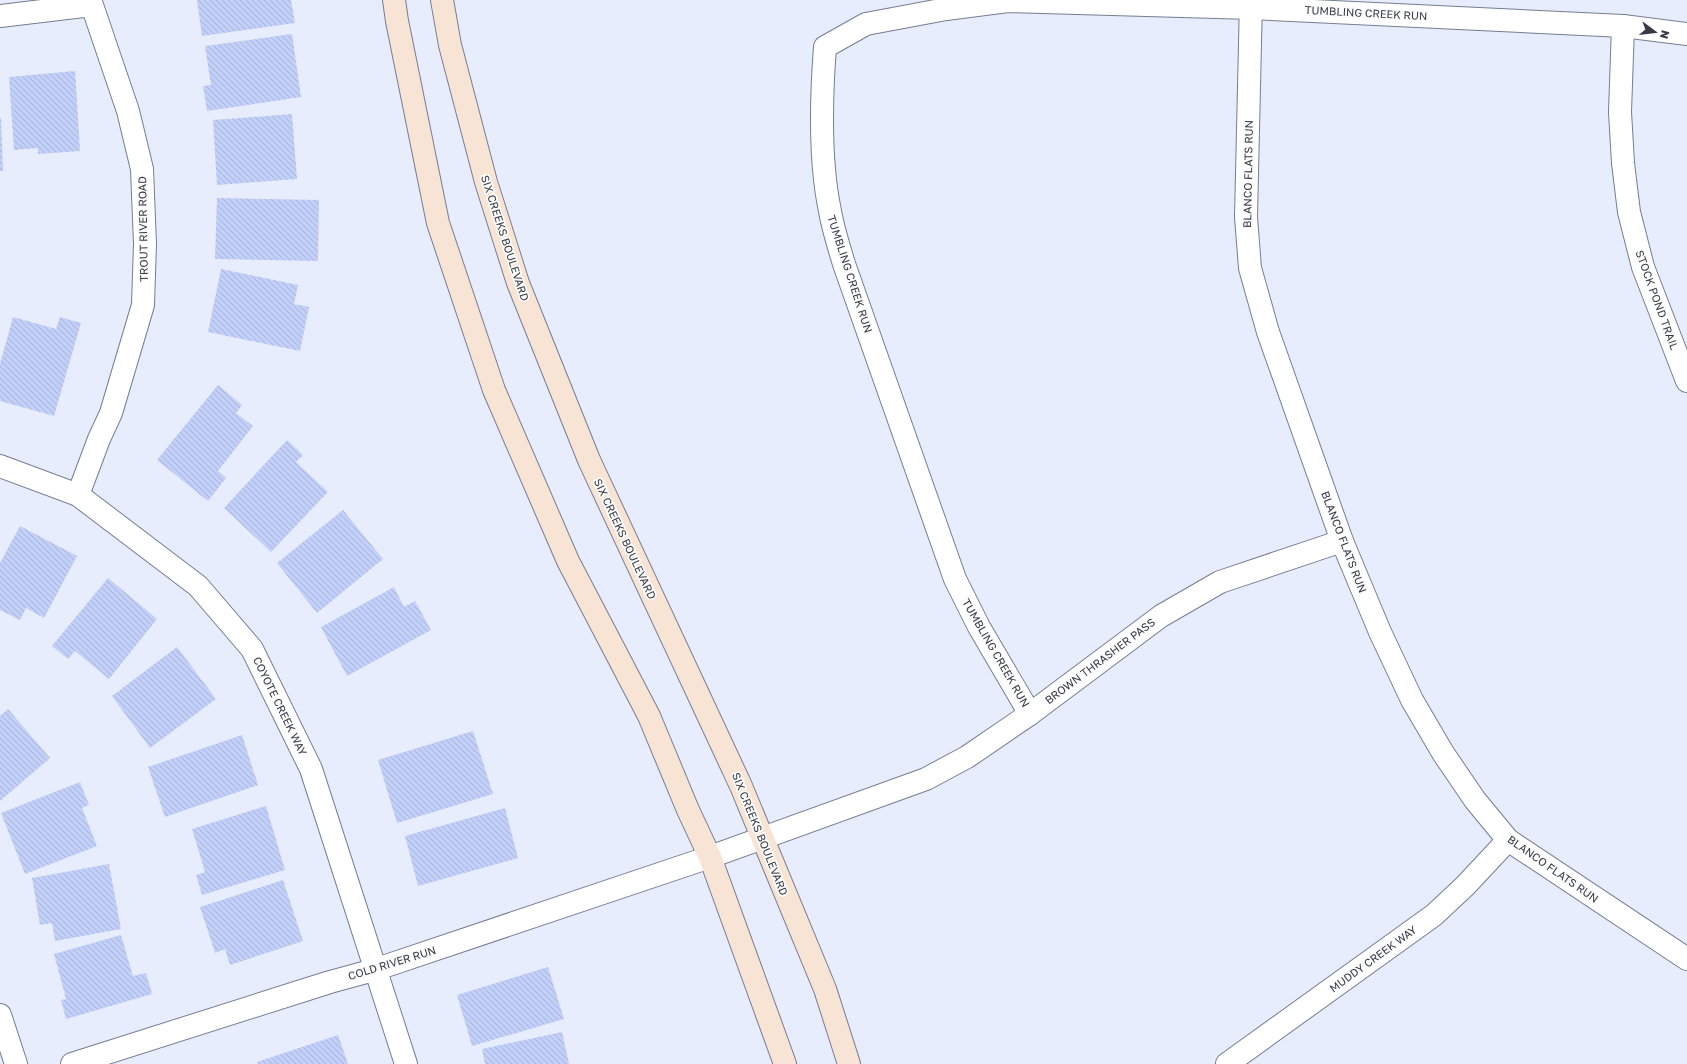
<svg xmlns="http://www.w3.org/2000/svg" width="1687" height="1064" viewBox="0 0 1687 1064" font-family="'Golos Text',sans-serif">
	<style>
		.building { fill: url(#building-back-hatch) }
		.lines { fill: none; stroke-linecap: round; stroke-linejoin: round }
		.street-casing { stroke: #767d93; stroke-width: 24 }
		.secondary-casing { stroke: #767d93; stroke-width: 24 }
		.street { stroke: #fff; stroke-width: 22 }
		.secondary { stroke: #f8e4d4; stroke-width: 22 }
		.labels { text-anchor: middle; stroke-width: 3.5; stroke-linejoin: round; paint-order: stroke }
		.street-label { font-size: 11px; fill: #373a44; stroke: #fbfbfb }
	</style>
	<defs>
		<pattern id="building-back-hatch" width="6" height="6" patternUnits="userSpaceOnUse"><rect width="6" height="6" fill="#c2cff9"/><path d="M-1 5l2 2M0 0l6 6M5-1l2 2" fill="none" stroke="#a7b2d7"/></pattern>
	</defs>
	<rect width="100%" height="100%" fill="#e8edfd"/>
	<g class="building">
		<path d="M197,0H291L295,23L202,36Z"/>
		<path d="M292,34L301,97L207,111L203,86L211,85L205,46Z"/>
		<path d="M75,71L80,151L38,154V148L14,150L9,77Z"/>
		<path d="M292,114L297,179L217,185L213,120Z"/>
		<path d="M0,118H1L3,171H0Z"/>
		<path d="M217,198L319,200L318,261L215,259Z"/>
		<path d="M221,269L298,285L294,304L309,307L300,351L208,332Z"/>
		<path d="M13,317L56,329L60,317L81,323L54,416L0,401V364Z"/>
		<path d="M218,385L242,405L236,413L253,426L218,471L226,478L208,501L157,460Z"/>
		<path d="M287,440L303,455L296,462L328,492L271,552L224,508Z"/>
		<path d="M343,510L383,559L317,613L277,563Z"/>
		<path d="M20,526L77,556L44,618L26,608L20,620L0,610V563Z"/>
		<path d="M108,578L157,619L109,679L75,651L68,659L52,646Z"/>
		<path d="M394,587L404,607L415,601L431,630L347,676L321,627Z"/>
		<path d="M177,647L216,699L150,748L112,696Z"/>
		<path d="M8,709L50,758L0,801V716Z"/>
		<path d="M473,731L493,794L397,823L378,760Z"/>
		<path d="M242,735L258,785L165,817L148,767Z"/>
		<path d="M80,782L89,805L82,808L97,846L25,874L1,813Z"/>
		<path d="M266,806L285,870L202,895L196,875L205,872L192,829Z"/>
		<path d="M505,808L518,858L418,886L405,836Z"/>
		<path d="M109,864L121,929L55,941L52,923L40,925L32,878Z"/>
		<path d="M283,880L303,941L230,965L225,949L215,953L200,907Z"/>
		<path d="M121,935L133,976L146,973L152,994L66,1019L61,1000L66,999L54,954Z"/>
		<path d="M548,967L564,1019L472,1046L457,995Z"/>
		<path d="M562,1032L569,1064H485L482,1049Z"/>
		<path d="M338,1035L348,1064H258L257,1062Z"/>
	</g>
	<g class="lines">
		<g class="street-casing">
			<g id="street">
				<path d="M1251,0L1246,217L1250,268L1268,332L1342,541L1380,632L1412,700L1443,753L1475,800L1508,840L1687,959"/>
				<path d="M0,16L92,5L128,111L142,169L145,244L143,305L111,413L99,439L78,495"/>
				<path d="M1623,26L1620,112L1623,163L1629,212L1643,267L1687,381"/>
				<path d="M0,466L78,495L198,586L252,649L311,769L406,1064"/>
				<path d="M1030,714L979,627L955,579L844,264C839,247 833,229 830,211C819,159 821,99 825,47L866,24L946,9L1008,1L1251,8L1623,26L1687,34"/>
				<path d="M0,1015L16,1064"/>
				<path d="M72,1064L330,982L374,970L710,857L926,779L967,757L1030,714L1161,616L1220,582L1342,541"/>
				<path d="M1227,1064L1434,915L1465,886L1508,840"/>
			</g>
		</g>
		<g class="secondary-casing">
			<g id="secondary">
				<path d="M394,0L397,21L438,223L494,390L568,561L649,716L688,810L710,857L785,1064"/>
				<path d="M442,0L450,45L486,182L518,283L589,460L741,786L825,989L849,1064"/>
			</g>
		</g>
		<use href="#street" class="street"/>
		<use href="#secondary" class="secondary"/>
	</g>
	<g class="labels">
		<g class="street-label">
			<text transform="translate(1366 13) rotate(3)" y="4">TUMBLING CREEK RUN</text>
			<text transform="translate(1248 174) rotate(-89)" y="4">BLANCO FLATS RUN</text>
			<text transform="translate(143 229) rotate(-91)" y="4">TROUT RIVER ROAD</text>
			<text transform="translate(505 238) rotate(72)" y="4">SIX CREEKS BOULEVARD</text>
			<text transform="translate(850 274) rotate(72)" y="4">TUMBLING CREEK RUN</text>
			<text transform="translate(1657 300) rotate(70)" y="4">STOCK POND TRAIL</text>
			<text transform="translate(625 539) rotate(65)" y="4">SIX CREEKS BOULEVARD</text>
			<text transform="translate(1344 542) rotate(69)" y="4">BLANCO FLATS RUN</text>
			<text transform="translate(996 653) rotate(60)" y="4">TUMBLING CREEK RUN</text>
			<text transform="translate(1100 661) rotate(-37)" y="4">BROWN THRASHER PASS</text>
			<text transform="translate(280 706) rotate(64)" y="4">COYOTE CREEK WAY</text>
			<text transform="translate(760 834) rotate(68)" y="4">SIX CREEKS BOULEVARD</text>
			<text transform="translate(1553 869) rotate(35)" y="4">BLANCO FLATS RUN</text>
			<text transform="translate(1373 959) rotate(-36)" y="4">MUDDY CREEK WAY</text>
			<text transform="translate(392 963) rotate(-17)" y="4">COLD RIVER RUN</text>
		</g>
	</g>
	<g transform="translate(1655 32) rotate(105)" stroke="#fbfbfb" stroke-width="3" paint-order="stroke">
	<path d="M0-3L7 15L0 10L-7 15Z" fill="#373a44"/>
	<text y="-6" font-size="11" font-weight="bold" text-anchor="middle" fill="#373a44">N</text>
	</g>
</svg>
